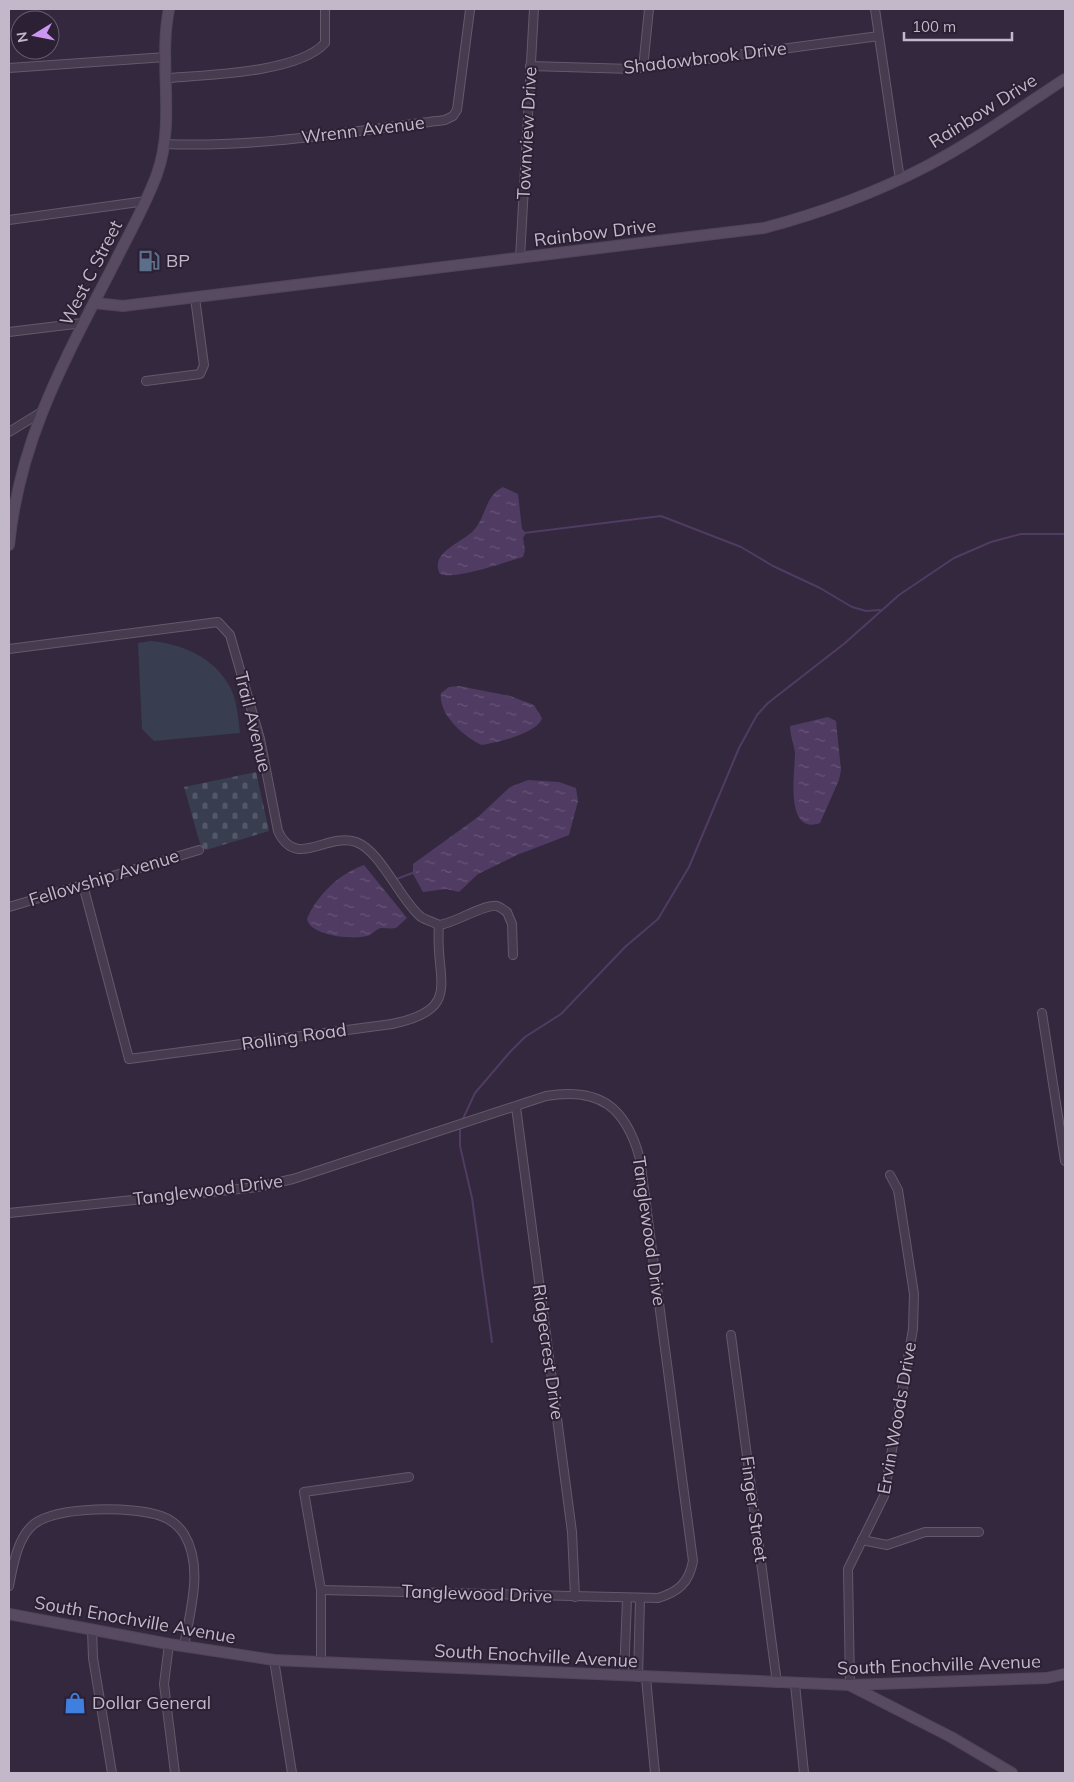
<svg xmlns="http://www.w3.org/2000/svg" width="1074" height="1782" viewBox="0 0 1074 1782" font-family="Mulish,sans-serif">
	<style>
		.cemetery { fill: url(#cemetery-stones) }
		.pitch { fill: #383d50 }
		.water { fill: url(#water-ripples) }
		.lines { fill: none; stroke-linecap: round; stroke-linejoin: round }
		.stream { stroke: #503b62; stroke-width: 2 }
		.street-casing { stroke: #64596c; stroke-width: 10 }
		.secondary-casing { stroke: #4f4558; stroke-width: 12 }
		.street { stroke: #463b4f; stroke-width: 8 }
		.secondary { stroke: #584a61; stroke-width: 10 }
		.labels { text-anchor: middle; stroke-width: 4; stroke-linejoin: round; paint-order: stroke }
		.street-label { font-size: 18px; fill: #c2b8c9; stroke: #2b2034 }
		.poi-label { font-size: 18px; fill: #c2b8c9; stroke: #2b2034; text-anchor: start }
	</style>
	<defs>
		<pattern id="cemetery-stones" width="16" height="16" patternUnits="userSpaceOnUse" patternTransform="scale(1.25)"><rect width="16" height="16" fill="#383d50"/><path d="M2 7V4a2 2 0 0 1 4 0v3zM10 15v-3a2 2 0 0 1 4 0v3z" fill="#535768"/></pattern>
		<pattern id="water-ripples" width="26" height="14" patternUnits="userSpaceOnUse" patternTransform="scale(1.25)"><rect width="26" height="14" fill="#503b62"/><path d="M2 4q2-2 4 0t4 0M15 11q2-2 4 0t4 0" fill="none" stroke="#685577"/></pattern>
	</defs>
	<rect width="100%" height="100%" fill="#34283f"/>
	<path class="cemetery" d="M256,772L269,831L206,850L201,847L184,787Z"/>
	<path class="pitch" d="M151,641C182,644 214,657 230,687C237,700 238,717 240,733L154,741L142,729L138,643Z"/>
	<g class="water">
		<path d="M503,487L518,494L522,529L526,533L523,538L525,550L523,557C505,562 456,580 440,574C429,553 461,543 473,531C486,518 485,495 503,487Z"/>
		<path d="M459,686L510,696L534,705L542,718C538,733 496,743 482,745C464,737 438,714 441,693L449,687Z"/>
		<path d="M828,717L836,721L841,770L839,780L820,823C784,836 795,770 795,753C794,744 790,735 790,726Z"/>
		<path d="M528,780L559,782L576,788L578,801L569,835L517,855L478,874L459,892L446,889L423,892L413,874V864L478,817L510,787Z"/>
		<path d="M364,865L407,918L396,928C391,929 386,928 381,928C376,929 372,935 367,936C353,940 310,936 307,919C317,895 340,873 364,865Z"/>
	</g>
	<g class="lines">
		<g class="stream">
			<path d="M524,533L661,516L741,547L773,566L820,588L852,607L866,611L880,610"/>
			<path d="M394,880L415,872"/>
			<path d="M461,1123L475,1093L510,1052L525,1037L561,1014L625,947L658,919L689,867L739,748L757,715L768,703L845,643L899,595L954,558L991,542L1021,534H1065"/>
			<path d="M460,1127V1146L472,1198L492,1342"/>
		</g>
		<g class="street-casing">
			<g id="street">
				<path d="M875,9L900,180"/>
				<path d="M530,66L632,69L879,36"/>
				<path d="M9,68L166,57"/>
				<path d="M643,68L649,9"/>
				<path d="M167,78C206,75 298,73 325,43V9"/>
				<path d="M165,144C258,148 353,131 445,120L453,116L457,110L470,10"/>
				<path d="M9,220L146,201"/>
				<path d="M520,258L534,9"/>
				<path d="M9,332L83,323"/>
				<path d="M146,381L200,374L204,365L195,298"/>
				<path d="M9,432L40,413"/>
				<path d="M9,649L218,622L230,635L260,739L278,831C296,870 326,832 356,842C381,851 400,900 421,917C426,920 433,922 439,925"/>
				<path d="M83,885L129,1059L392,1024C465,1009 434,979 439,925"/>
				<path d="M9,907L199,850"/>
				<path d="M439,925C455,923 484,904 497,906C500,907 504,910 507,912L512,924L513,955"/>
				<path d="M1042,1013L1065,1161"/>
				<path d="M516,1107L572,1532L575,1597"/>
				<path d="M9,1213L257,1187L293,1179L546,1096C600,1087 626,1107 640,1159L693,1561C689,1583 678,1592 658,1598L321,1590"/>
				<path d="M731,1335L777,1683"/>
				<path d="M862,1540L887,1545L925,1532H979"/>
				<path d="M9,1586C13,1566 17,1538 34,1524C58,1506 133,1506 161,1516C170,1519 178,1525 184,1534C204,1567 190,1611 184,1646"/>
				<path d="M92,1630L93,1658L112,1773"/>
				<path d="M169,1644L164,1684L175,1773"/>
				<path d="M274,1660L292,1773"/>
				<path d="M321,1663V1590L304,1492L409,1477"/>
				<path d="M624,1676L627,1599"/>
				<path d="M638,1677L640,1599"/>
				<path d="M646,1678L655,1773"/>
				<path d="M795,1684L804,1773"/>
				<path d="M850,1685L848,1569L884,1496L913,1329L914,1294L898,1190L890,1175"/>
			</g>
		</g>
		<g class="secondary-casing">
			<g id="secondary">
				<path d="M94,303L123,306L764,228C821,213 875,193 927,166C975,141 1020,108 1065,79"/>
				<path d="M9,545C20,436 67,356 116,260C130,232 146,204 157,174C176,121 158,63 169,9"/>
				<path d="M9,1614L169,1644L274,1660L850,1685L1047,1678L1065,1674"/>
				<path d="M851,1686L951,1737L1012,1773"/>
			</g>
		</g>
		<use href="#street" class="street"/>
		<use href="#secondary" class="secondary"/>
	</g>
	<defs>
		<g id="fuel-bare" transform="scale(1.725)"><path d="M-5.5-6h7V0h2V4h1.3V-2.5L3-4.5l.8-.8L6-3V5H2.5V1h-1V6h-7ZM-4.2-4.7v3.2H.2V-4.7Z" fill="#5c6f8a" stroke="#2b2034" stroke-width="2.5" paint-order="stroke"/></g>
		<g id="shop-bare" transform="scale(1.725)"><path d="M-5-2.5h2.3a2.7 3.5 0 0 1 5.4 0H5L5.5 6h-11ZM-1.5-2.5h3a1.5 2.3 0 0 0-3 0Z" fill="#3f7fe0" stroke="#2b2034" stroke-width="2.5" paint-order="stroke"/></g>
	</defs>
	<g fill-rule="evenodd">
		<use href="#fuel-bare" x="149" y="261"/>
		<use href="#shop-bare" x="75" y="1703"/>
	</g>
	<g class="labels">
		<g class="street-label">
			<text transform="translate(705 58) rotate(-7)" y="6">Shadowbrook Drive</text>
			<text transform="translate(983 111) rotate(-32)" y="6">Rainbow Drive</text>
			<text transform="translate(363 130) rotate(-7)" y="6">Wrenn Avenue</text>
			<text transform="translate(527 133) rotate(-87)" y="6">Townview Drive</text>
			<text transform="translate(595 233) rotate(-7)" y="6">Rainbow Drive</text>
			<text transform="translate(91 273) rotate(-63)" y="6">West C Street</text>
			<text transform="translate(253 722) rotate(76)" y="6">Trail Avenue</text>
			<text transform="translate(104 878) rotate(-17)" y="6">Fellowship Avenue</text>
			<text transform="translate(294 1037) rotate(-8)" y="6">Rolling Road</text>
			<text transform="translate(208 1190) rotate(-7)" y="6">Tanglewood Drive</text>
			<text transform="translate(649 1231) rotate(82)" y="6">Tanglewood Drive</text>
			<text transform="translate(548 1352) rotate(82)" y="6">Ridgecrest Drive</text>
			<text transform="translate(897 1418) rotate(-80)" y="6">Ervin Woods Drive</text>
			<text transform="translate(754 1509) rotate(82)" y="6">Finger Street</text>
			<text transform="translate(477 1594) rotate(2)" y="6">Tanglewood Drive</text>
			<text transform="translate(135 1620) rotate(10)" y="6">South Enochville Avenue</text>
			<text transform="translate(536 1656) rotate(3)" y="6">South Enochville Avenue</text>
			<text transform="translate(939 1665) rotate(-2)" y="6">South Enochville Avenue</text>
		</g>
		<g class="poi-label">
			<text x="166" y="267">BP</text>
			<text x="92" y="1709">Dollar General</text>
		</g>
	</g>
	<rect width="1074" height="1782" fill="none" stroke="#c2b8c9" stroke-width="20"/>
	<g transform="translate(35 35) rotate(260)"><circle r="24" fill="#2b2034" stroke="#675d70"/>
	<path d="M0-4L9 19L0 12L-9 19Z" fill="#ca96f0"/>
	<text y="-8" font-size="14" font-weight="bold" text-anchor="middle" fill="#c2b8c9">N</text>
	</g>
	<path d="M904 32v8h108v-8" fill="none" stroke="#c2b8c9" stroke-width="2.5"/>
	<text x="912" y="32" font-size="15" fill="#c2b8c9" stroke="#2b2034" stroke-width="4" paint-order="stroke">100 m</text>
</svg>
